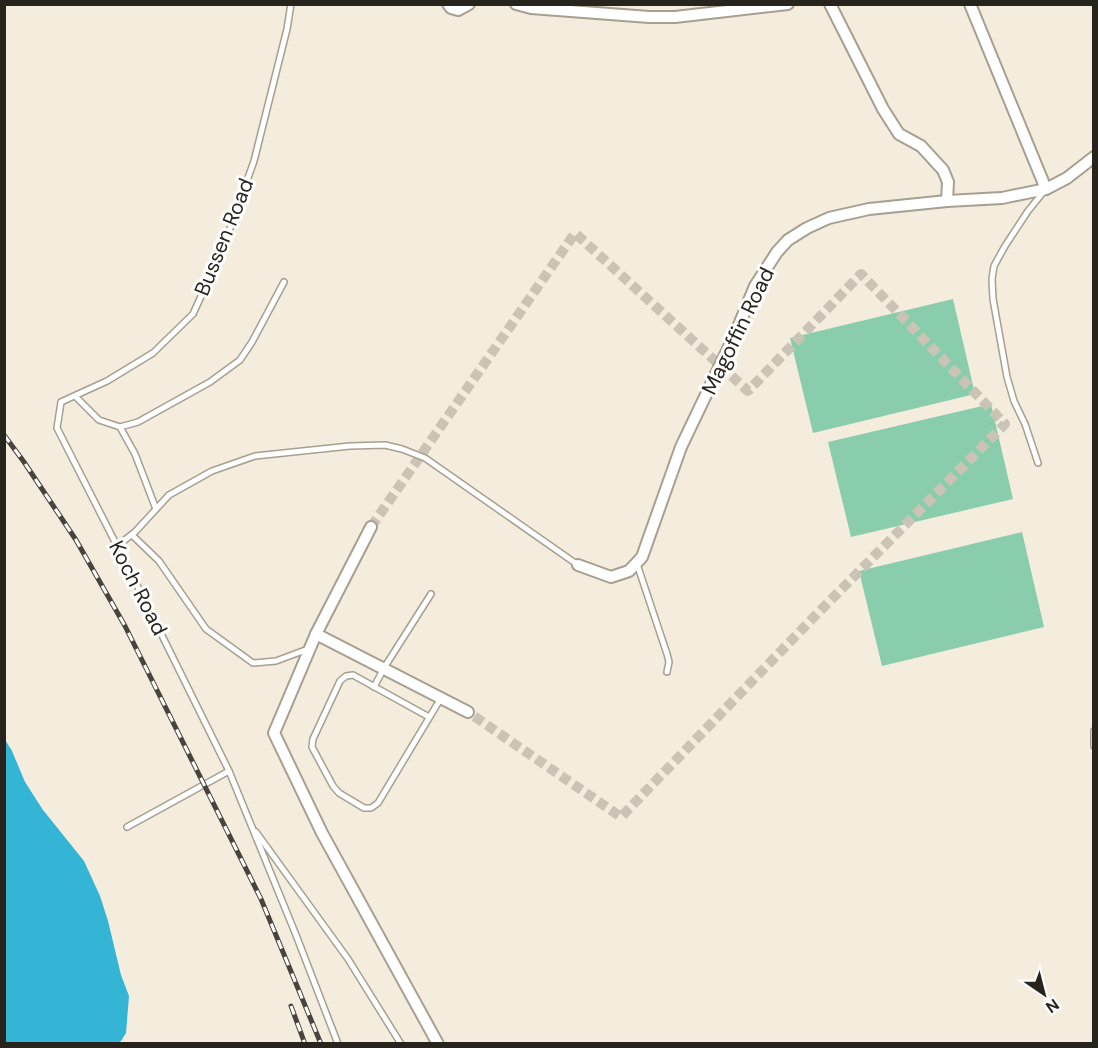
<svg xmlns="http://www.w3.org/2000/svg" width="1098" height="1048" viewBox="0 0 1098 1048" font-family="'DM Sans',sans-serif">
	<style>
		.green { fill: #8acdac }
		.water { fill: #35b5d5 }
		.lines { fill: none; stroke-linecap: round; stroke-linejoin: round }
		.street-tunnel { stroke: #cbc4b6; stroke-width: 10; stroke-dasharray: 10 5; stroke-linecap: butt }
		.lane-casing { stroke: #a79f90; stroke-width: 8 }
		.street-casing { stroke: #a79f90; stroke-width: 14 }
		.lane { stroke: #fff; stroke-width: 5 }
		.street { stroke: #fff; stroke-width: 10 }
		.rail-casing { stroke: #48443d; stroke-width: 5 }
		.rail { stroke: #fff; stroke-width: 3; stroke-dasharray: 9; stroke-linecap: butt }
		.labels { text-anchor: middle; stroke-width: 6; stroke-linejoin: round; paint-order: stroke }
		.street-label { font-size: 21px; fill: #27241e; stroke: #fff }
	</style>
	<rect width="100%" height="100%" fill="#f4ecdc"/>
	<g class="green">
		<path d="M953,299L975,394L813,433L790,338Z"/>
		<path d="M991,404L1013,499L851,537L828,442Z"/>
		<path d="M1022,532L1044,627L882,666L859,571Z"/>
	</g>
	<path class="water" d="M4,738L12,751L25,782L43,810L84,861L100,896L108,921L121,975L129,996L126,1033L121,1041L118,1043H5Z"/>
	<g class="lines">
		<path class="street-tunnel" d="M371,527L575,233L748,391L861,274L1005,424L810,621L621,817L468,712"/>
		<g class="lane-casing">
			<g id="lane">
				<path d="M75,396L99,420L120,427L138,422L210,382L240,360L252,342L284,282"/>
				<path d="M120,427L135,454L156,509"/>
				<path d="M1038,463L1025,424L1014,401L1007,377L993,299L992,279L994,266L1005,246L1028,211L1045,190"/>
				<path d="M132,535L159,561L206,629L253,663L276,661L308,649"/>
				<path d="M117,546L135,532L169,495L212,471L255,456L350,446L385,445L402,449L425,458L578,565"/>
				<path d="M637,564L667,654L669,662L667,672"/>
				<path d="M374,687L384,668L431,594"/>
				<path d="M429,717L353,675L346,676L340,681L313,739L312,747L333,786L339,793L364,808H371L378,803L441,698"/>
				<path d="M1094,731V746"/>
				<path d="M229,771L143,597L57,428L61,402L107,381L153,353L193,314L223,248L254,161L287,29L291,4"/>
				<path d="M127,827L229,771L296,935L338,1044"/>
				<path d="M256,832L348,959L401,1044"/>
			</g>
		</g>
		<g class="street-casing">
			<g id="street">
				<path d="M448,4L451,8L458,10L469,4"/>
				<path d="M516,4L531,8L649,17H675L788,4"/>
				<path d="M830,4L883,109L899,134L921,146L943,170L948,182L947,201"/>
				<path d="M970,4L1046,189"/>
				<path d="M371,527L316,634L274,733L322,833L438,1044"/>
				<path d="M578,565L611,577L629,571L642,557L681,447L737,330L755,286L777,252L788,240L807,228L829,218L869,209L947,201L1002,198L1046,189L1067,178L1094,157"/>
				<path d="M316,634L468,712"/>
			</g>
		</g>
		<use href="#lane" class="lane"/>
		<use href="#street" class="street"/>
		<g class="rail-casing">
			<g id="rail">
				<path d="M4,435L24,462L76,540L125,626L261,899L321,1044"/>
				<path d="M291,1006L305,1044"/>
			</g>
		</g>
		<use href="#rail" class="rail"/>
	</g>
	<g class="labels">
		<g class="street-label">
			<text transform="translate(224 237) rotate(-68)" y="7">Bussen Road</text>
			<text transform="translate(738 331) rotate(-64)" y="7">Magoffin Road</text>
			<text transform="translate(138 588) rotate(63)" y="7">Koch Road</text>
		</g>
	</g>
	<rect width="1098" height="1048" fill="none" stroke="#27241e" stroke-width="12"/>
	<g transform="translate(1044 994) rotate(145)" stroke="#ffffff" stroke-width="4.5" paint-order="stroke">
	<path d="M0-4.5L10 22L0 15L-10 22Z" fill="#27241e"/>
	<text y="-9" font-size="16" font-weight="bold" text-anchor="middle" fill="#27241e">N</text>
	</g>
</svg>
